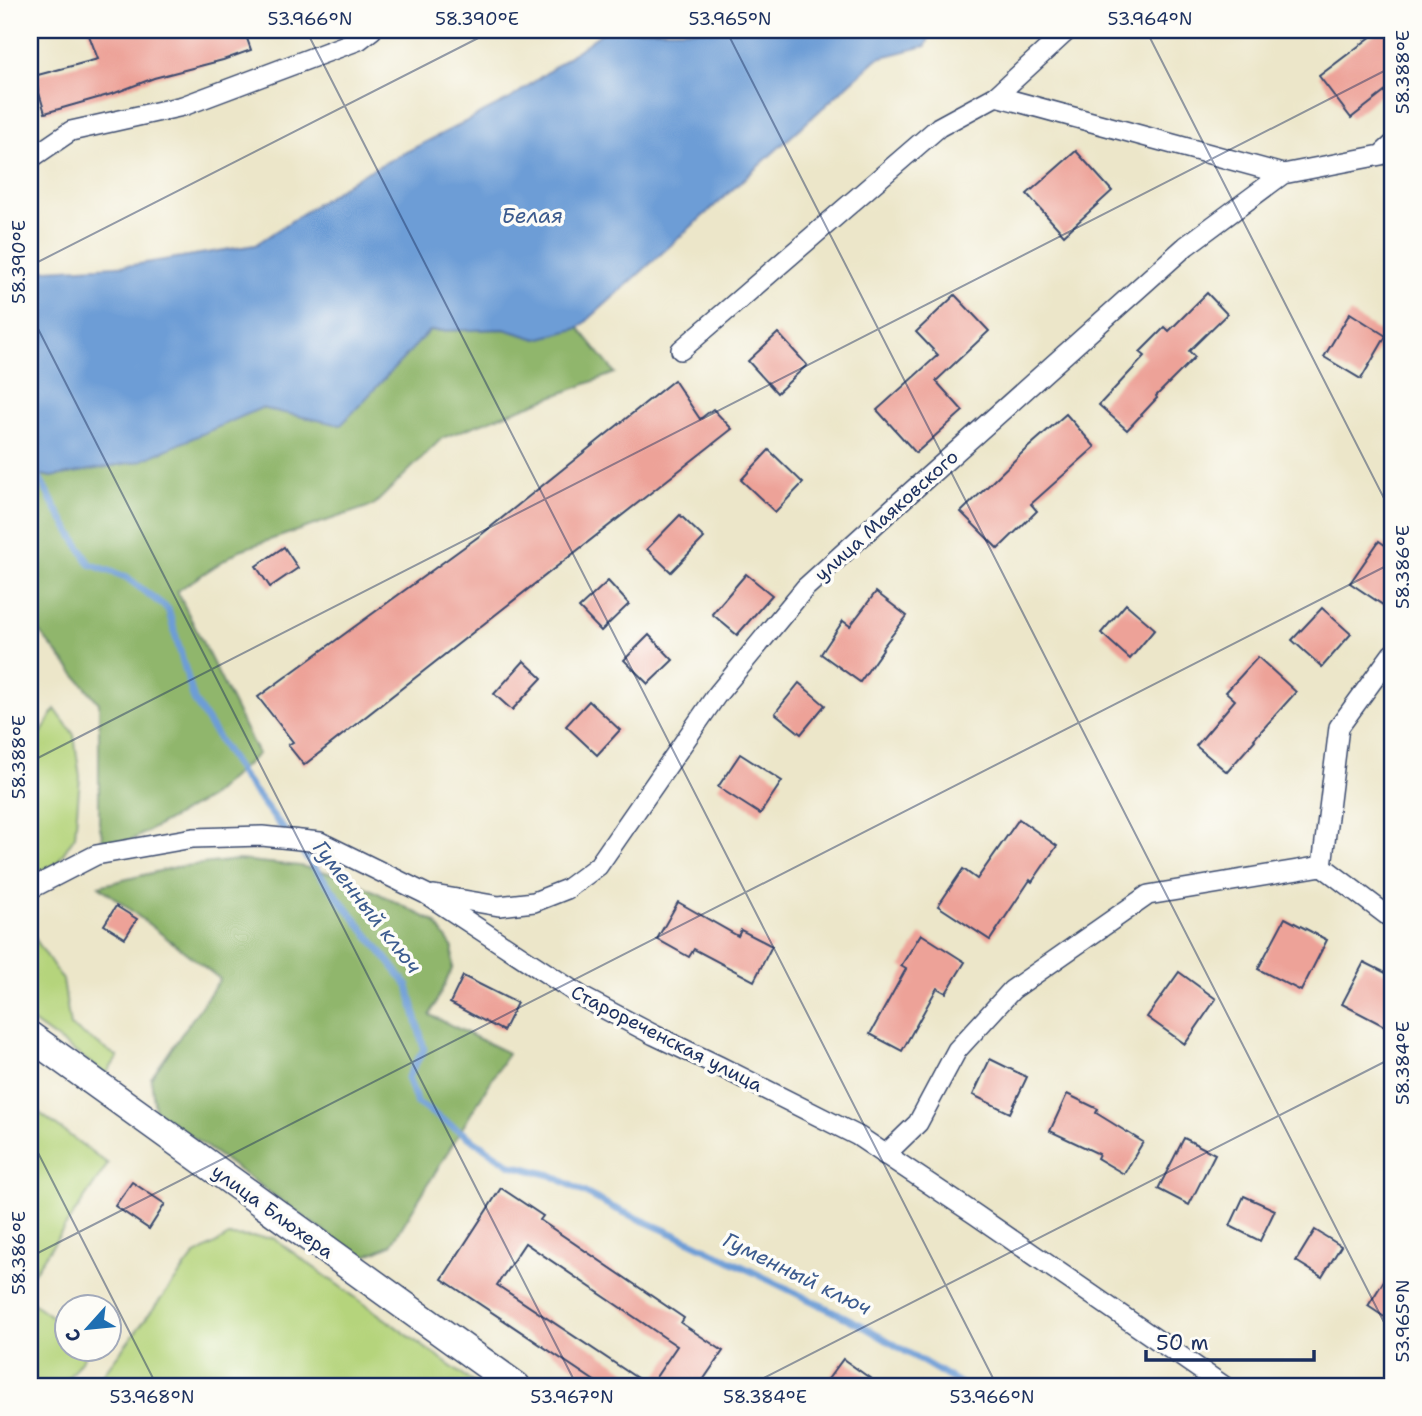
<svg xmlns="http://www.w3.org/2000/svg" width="1422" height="1416" viewBox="0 0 1422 1416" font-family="'Shantell Sans',sans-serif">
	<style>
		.green { fill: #b5d47c; stroke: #68826d; stroke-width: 2 }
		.forest { fill: #90b66c; stroke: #567265; stroke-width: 2 }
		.water { fill: #6d9dd6; stroke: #44669a; stroke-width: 2 }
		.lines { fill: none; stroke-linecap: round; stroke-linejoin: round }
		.stream { stroke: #6d9dd6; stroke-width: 7 }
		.building { fill: #eda298 }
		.street-casing { stroke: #3a4a6e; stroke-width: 22 }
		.secondary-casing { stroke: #3a4a6e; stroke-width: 31 }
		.street { stroke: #fff; stroke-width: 19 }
		.secondary { stroke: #fff; stroke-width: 28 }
		.ticks { fill: none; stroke: #1b2f5e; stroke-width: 2; stroke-opacity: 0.45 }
		.labels { text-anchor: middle; stroke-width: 7; stroke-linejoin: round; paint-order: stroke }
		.street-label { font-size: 19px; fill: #1b2f5e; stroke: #fdfcf7 }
		.water-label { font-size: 21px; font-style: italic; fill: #3c5b8e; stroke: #fdfcf7 }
		.neatline { fill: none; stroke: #1b2f5e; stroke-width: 2.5 }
		.ticks-label { font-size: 18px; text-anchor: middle; fill: #1b2f5e }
	</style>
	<rect width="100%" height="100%" fill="#fdfcf7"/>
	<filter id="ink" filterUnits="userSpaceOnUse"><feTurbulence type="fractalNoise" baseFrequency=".0143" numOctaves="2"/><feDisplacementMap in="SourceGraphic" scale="14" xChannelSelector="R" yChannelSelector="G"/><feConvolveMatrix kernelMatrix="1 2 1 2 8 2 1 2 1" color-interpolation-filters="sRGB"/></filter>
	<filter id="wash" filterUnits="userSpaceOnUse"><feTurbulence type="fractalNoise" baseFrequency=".00686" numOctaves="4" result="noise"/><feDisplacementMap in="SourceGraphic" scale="28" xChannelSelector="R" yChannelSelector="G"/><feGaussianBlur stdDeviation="1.57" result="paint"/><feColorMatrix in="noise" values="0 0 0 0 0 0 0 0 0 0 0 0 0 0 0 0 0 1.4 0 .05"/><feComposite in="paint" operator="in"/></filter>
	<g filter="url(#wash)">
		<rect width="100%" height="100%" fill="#ece6c9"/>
		<g class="green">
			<path d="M55,709L74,735L80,777L75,836L57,863L30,880V753Z"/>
			<path d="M30,931L63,980L70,1026L118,1057L106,1074L30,1020Z"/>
			<path d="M30,1106L108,1164L30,1278Z"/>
			<path d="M229,1236L273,1238L478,1386H94L194,1256Z"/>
			<path d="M30,1301L66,1327V1350H83L84,1357L62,1386H30Z"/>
		</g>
		<g class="forest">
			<path d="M579,328L615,373L442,438L374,505L240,550L177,591L258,754L209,798L128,842L103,840L99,823V703L30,621V472L51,477L140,461L261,408L341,425L429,331L504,329L537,339Z"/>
			<path d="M238,860L300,866L346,877L435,922L453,948L452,969L430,1015L508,1053L391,1245L361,1258L155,1110L151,1078L220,979L99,886L176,867Z"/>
		</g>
		<path class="water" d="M606,30H932L926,46L878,58L579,328L537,339L504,329L429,331L341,425L261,408L140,461L51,477L30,472V271L133,265L255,245L359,176L510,99Z"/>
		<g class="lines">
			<g class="stream">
				<path d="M30,460L55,507L90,564L126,577L168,609L194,700L242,776L288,835"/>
				<path d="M296,844L408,986L424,1049L408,1077L417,1103L511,1165L551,1175L614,1208L692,1242L863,1326L964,1386"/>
			</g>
		</g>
		<g id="blocks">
			<g class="building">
				<path d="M87,30H244L251,50L223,60L154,78L115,93L45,113L34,76L98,59Z"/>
				<path d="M1380,30H1392V86L1351,118L1319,76Z"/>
				<path d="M1076,151L1112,191L1064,235L1027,194Z"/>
				<path d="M1207,293L1227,314L1189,351L1195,357L1156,396L1157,398L1127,430L1099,405L1145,356L1140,352L1165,327L1169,331Z"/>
				<path d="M955,295L989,331L936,381L963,411L916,453L877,410L938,355L916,332Z"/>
				<path d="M1350,313L1386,336L1361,379L1324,357Z"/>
				<path d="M778,333L807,365L777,393L748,361Z"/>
				<path d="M674,380L700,419L713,409L732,429L304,765L288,745L293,742L258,697L482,534Z"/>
				<path d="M1066,414L1095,447L1031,504L1037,511L998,549L961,512L1024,451Z"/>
				<path d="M769,450L803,483L775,512L741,480Z"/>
				<path d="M680,515L704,538L671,572L647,549Z"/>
				<path d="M1379,541L1392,550V591L1383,605L1350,583Z"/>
				<path d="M284,547L298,568L270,587L256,566Z"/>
				<path d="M746,574L772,595L737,635L712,614Z"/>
				<path d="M608,581L629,604L601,631L579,608Z"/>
				<path d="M876,592L907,616L882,648L883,649L860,682L821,654L843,621L850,626Z"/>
				<path d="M1126,604L1155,629L1130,659L1101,633Z"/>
				<path d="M1322,608L1351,634L1322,667L1292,640Z"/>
				<path d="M649,635L673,660L648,684L624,660Z"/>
				<path d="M1258,657L1296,692L1254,739L1255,740L1227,772L1196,746L1235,700L1226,692Z"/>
				<path d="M524,661L542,678L512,710L494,694Z"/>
				<path d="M799,683L825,705L801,734L775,713Z"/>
				<path d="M589,701L620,730L597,755L566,726Z"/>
				<path d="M740,754L782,781L760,814L718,787Z"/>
				<path d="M1019,819L1057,846L1032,882L1030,880L990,940L938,906L963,869L977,879Z"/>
				<path d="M678,902L738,936L741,930L772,946L754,981L694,949L689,957L657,939Z"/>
				<path d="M116,906L137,919L125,938L104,925Z"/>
				<path d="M1285,918L1327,940L1301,991L1258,969Z"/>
				<path d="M921,934L965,962L946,993L937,988L902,1051L870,1034L906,969L901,966Z"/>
				<path d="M1364,962L1392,976V1030L1342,1004Z"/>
				<path d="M1179,972L1216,999L1185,1044L1147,1017Z"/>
				<path d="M463,976L517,1003L503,1031L450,1003Z"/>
				<path d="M990,1059L1027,1077L1010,1113L973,1095Z"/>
				<path d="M1067,1094L1098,1109L1096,1113L1143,1142L1124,1174L1097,1158L1099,1154L1050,1131Z"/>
				<path d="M1184,1138L1215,1154L1189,1205L1158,1189Z"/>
				<path d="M132,1182L165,1204L149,1229L115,1206Z"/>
				<path d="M501,1188L543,1216L540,1220L684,1318L681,1323L723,1351L699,1386H650L677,1346L525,1243L497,1285L649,1386H602L442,1279Z"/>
				<path d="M1244,1196L1275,1210L1260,1241L1230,1226Z"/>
				<path d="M1315,1230L1341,1246L1322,1277L1296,1261Z"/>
				<path d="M1392,1268V1322L1368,1306Z"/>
				<path d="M843,1359L881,1386H823Z"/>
			</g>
		</g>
	</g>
	<g filter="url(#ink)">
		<use href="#blocks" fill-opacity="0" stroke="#3a4a6e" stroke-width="2"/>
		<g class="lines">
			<g class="street-casing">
				<g id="street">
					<path d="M996,96L1283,174"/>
					<path d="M30,159L71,131L183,106L359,40L372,30"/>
					<path d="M681,350L939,127L996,96L1068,30"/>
					<path d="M1322,866L1392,919"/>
					<path d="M30,889L96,855L193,838L262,836L320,842L426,894L584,998L654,1035L719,1066L858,1136L976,1215L1224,1386"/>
					<path d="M434,895L499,906L534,902L567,889L598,866L716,696L805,588L892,509L1186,246L1283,174L1381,155L1392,145"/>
					<path d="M885,1155L918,1123L957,1050L1012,990L1148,895L1322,866L1339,727L1392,654"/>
				</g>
			</g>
			<g class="secondary-casing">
				<path id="secondary" d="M30,1036L516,1386"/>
			</g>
			<use href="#street" class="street"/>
			<use href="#secondary" class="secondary"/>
		</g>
	</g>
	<path class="ticks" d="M306,30L997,1386M726,30L1392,1338M1146,30L1392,514M30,266L494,30M30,313L577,1386M30,762L1392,67M30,1137L157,1386M30,1257L1392,563M748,1386L1392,1058"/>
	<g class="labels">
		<g class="street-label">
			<text transform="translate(886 515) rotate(-42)" y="7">улица Маяковского</text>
			<text transform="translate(667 1038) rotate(27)" y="7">Старореченская улица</text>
			<text transform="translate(273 1211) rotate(36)" y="7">улица Блюхера</text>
		</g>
		<g class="water-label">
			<text x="532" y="223">Белая</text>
			<text transform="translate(367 907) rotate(52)" y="7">Гуменный ключ</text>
			<text transform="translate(797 1274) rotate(26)" y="7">Гуменный ключ</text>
		</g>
	</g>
	<rect width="1422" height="1416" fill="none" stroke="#fdfcf7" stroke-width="77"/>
	<g transform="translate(88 1328) rotate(243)"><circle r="33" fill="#fdfcf7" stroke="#a3aaba" stroke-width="2"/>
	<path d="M0-5L12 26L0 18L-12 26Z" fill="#1f6fb2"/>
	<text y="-10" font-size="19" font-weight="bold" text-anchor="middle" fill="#1b2f5e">С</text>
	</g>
	<path d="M1146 1350v10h168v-10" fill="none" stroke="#1b2f5e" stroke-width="3.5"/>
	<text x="1156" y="1350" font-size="21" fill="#1b2f5e" stroke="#fdfcf7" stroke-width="5" paint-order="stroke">50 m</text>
	<rect x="38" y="38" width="1346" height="1340" class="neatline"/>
	<g class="ticks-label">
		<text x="310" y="25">53.966°N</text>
		<text x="477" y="25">58.390°E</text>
		<text x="730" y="25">53.965°N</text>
		<text x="1150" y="25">53.964°N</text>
		<text transform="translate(1403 72) rotate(-90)" y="6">58.388°E</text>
		<text transform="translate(19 262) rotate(-90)" y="6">58.390°E</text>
		<text transform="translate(1403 567) rotate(-90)" y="6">58.386°E</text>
		<text transform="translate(19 757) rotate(-90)" y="6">58.388°E</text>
		<text transform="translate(1403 1063) rotate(-90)" y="6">58.384°E</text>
		<text transform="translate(19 1253) rotate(-90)" y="6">58.386°E</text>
		<text transform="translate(1403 1321) rotate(-90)" y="6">53.965°N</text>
		<text x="152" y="1403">53.968°N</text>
		<text x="572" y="1403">53.967°N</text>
		<text x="765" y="1403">58.384°E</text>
		<text x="992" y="1403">53.966°N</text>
	</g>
</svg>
